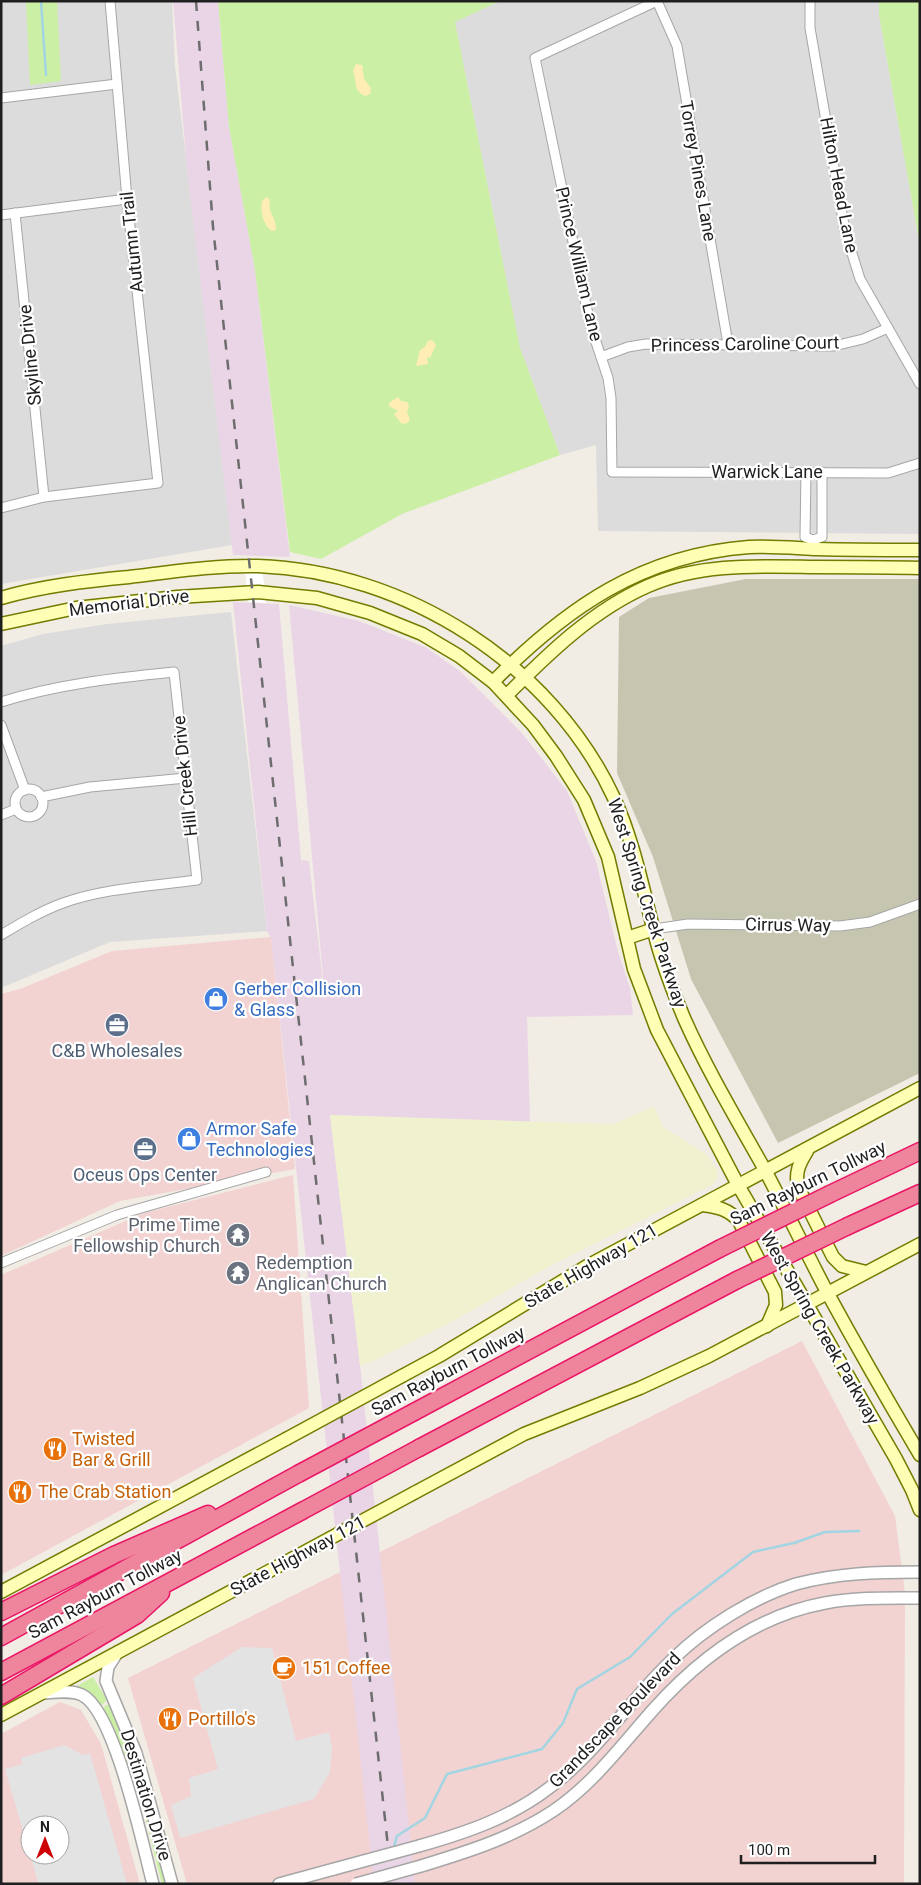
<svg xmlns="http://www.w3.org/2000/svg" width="921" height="1885" viewBox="0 0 921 1885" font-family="Roboto,sans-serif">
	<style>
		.residential { fill: #dddcdc }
		.commercial { fill: #f3d2d2; fill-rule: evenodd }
		.industrial { fill: #ead5e7 }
		.construction { fill: #c6c5af }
		.farmland { fill: #f0f1ce }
		.grass { fill: #ccefa6 }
		.sand { fill: #ffedb4 }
		.parking { fill: #e3e3e3; fill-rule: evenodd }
		.pier { fill: #fff }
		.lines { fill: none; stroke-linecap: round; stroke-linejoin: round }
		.stream { stroke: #a1d5e2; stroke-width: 2.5 }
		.minor-casing { stroke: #a6a6a6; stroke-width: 11 }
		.tertiary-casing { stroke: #a6a6a6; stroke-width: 14 }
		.secondary-casing { stroke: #737c00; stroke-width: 15 }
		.motorway-casing { stroke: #eb1566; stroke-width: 19 }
		.minor { stroke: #fff; stroke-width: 9 }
		.tertiary { stroke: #fff; stroke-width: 11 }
		.secondary { stroke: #feffb4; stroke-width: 12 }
		.motorway { stroke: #ef859c; stroke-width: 16 }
		.rail { stroke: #6d6d6d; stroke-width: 2.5; stroke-dasharray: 10 10; stroke-linecap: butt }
		.tertiary-bridge-casing { stroke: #a6a6a6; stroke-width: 14; stroke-linecap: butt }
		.secondary-bridge-casing { stroke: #737c00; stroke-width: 15; stroke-linecap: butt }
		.motorway-bridge-casing { stroke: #eb1566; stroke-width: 19; stroke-linecap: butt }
		.tertiary-bridge { stroke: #fff; stroke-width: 11 }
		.secondary-bridge { stroke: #feffb4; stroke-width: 12 }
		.motorway-bridge { stroke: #ef859c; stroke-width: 16 }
		.labels { text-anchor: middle; stroke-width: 4.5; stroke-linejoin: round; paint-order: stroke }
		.street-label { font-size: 18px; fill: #1f1f1f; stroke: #fff }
		.shop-label { font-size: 18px; fill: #366cbe; stroke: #fff; text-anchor: start }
		.service-label { font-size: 18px; fill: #4e5e75; stroke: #fff }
		.worship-label { font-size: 18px; fill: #5b616d; stroke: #fff; text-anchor: end }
		.food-label { font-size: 18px; fill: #c56008; stroke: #fff; text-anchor: start }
	</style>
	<rect width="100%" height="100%" fill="#f1ece4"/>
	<g class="residential">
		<path d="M1,1H172L175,66L232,545L1,584Z"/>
		<path d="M500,1H879V15L920,246V534L598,531L596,445L560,455L520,348L455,22Z"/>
		<path d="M231,612L267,931L110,942L1,988V646L43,634L107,624Z"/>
	</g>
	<g class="commercial">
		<path d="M271,937L295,1169L120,1201L1,1256V994L20,989L112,951Z"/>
		<path d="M293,1175L309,1408L1,1575V1275L144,1213Z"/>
		<path d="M802,1341L895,1516L905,1593L904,1884H187L128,1678Z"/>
		<path d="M60,1702L81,1710L101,1744L140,1884H1V1734ZM30,1825H60V1855H30Z"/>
	</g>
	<g class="industrial">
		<path d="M173,1H218L229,127L255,270L290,557L233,555L187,169Z"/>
		<path d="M233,602L279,604L301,860L309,861L326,1009L289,605L359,621L427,648L461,672L521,732L567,791L596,861L618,952L630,988L633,1015L527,1017L530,1122L330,1115L360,1365L415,1884H374L271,938L267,931Z"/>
	</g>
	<path class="construction" d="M746,579H920V1073L778,1143L691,979L653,857L617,773L619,617L649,598Z"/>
	<path class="farmland" d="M654,1106L663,1127L706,1154L718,1171L717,1179L712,1185L550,1266L455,1320L369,1363L360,1365L330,1115L613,1124Z"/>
	<g class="grass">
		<path d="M26,1H57L61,81L30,85Z"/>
		<path d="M218,1H500L455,22L520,348L560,455L402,514L321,559L290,552L255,270L229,127Z"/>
		<path d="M879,1H920V246L879,15Z"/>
		<path d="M93,1677L107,1700L101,1706L75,1687Z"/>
		<path d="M106,1705H110C139,1760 151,1824 167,1884H162C146,1825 136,1761 101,1710Z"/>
	</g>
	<g class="sand">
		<path d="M356,64L362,65L364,79L371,88L370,94L365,96C353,91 357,80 353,71Z"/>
		<path d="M266,197L270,200C267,213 277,218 276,230L272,231C263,225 260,211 262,201Z"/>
		<path d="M432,340L436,345L430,358L427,357L428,364L416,366L420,350L425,347L428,341Z"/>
		<path d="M398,397L401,401L407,402L409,405L407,412L410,420L406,424L401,423L394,414L398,411L389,406V403Z"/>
	</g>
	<g class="parking">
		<path d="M242,1647L272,1648L296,1741L329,1732L332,1748L330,1772L314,1799L180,1838L171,1805L191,1796L189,1778L218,1769L193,1678Z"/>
		<path d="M64,1745L83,1755L90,1753L127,1884H42L38,1882L5,1769L23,1764L21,1758ZM30,1825H60V1855H30Z"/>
	</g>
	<path class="pier" d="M244,558H261L266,603L248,602Z"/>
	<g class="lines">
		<g class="stream">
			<path d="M41,1L46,75"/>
			<path d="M393,1850L397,1836L425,1818L447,1774L542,1749L563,1723L577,1689L630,1657L672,1614L753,1552L794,1543L825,1532L859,1531"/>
		</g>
		<g class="minor-casing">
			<g id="minor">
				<path d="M657,1L535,58L590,324L608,378L611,398L612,472L888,473L920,463"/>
				<path d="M657,1L677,46L728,344"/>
				<path d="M810,1V28L845,231L860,279L920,384"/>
				<path d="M1,98L117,84"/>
				<path d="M15,213L44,497"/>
				<path d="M1,215L127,199"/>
				<path d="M601,357L628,347L646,344L834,346L863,339L888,328"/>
				<path d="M806,472L805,537L813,540L822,537V472"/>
				<path d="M1,508L44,497L158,483L127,199L110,1"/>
				<path d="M1,702C58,684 115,678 174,672L197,880C153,886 105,888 63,903C41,911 21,923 1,935"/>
				<path d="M1,725L25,790"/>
				<circle cx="29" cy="803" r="14"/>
				<path d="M41,797L90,787L186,778"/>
				<path d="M1,815L16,809"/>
				<path d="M654,929L688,924L840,926L870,922L920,904"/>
				<path d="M1,1263L117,1215L266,1172"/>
			</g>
		</g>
		<g class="tertiary-casing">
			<g id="tertiary">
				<path d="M117,1653L108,1667L106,1681L136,1753L172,1884"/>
				<path d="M44,1693C56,1692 71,1690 82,1695C115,1711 143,1847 153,1884"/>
				<path d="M419,1846C465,1833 510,1818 549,1788C598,1752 630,1699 674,1658C706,1627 754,1597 796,1584C837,1573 878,1572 920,1572"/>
				<path d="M421,1866C467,1852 512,1838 553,1811C592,1785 621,1746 652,1711C698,1659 754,1616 825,1603C856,1597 888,1598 920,1598"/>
				<path d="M279,1884L334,1869"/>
			</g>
		</g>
		<g class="secondary-casing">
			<g id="secondary">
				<path d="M1,598C42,586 86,581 129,577C171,572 215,565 258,566C405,571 552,664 614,798C635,844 644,895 657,943C664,968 674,994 684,1018C707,1070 737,1120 765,1170C786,1210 806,1252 827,1292C857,1347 888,1401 920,1455"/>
				<path d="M1,624L76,608L177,597L258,592L317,598L370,613L422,634L459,656L493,682L533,725L556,756L584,800L608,857L634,969L657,1030L738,1185L896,1459L912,1490L920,1510"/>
				<path d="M493,682C566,608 642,555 749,547C771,546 795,548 817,549C851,550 886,550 920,550"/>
				<path d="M507,695C549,653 593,610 648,586C699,563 759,566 813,567C849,567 884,567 920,568"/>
				<path d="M627,938L654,929"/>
				<path d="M807,1151C799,1164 795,1172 798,1187L833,1257L842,1266L866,1272"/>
				<path d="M702,1205C718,1207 728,1209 739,1221L775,1292L776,1305L767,1326"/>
				<path d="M402,1376L439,1356L589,1265L920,1088"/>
				<path d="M414,1493L524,1434L640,1388L709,1356L920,1244"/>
				<path d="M1,1592L286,1439"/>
				<path d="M1,1715L299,1555"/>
			</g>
		</g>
		<g class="motorway-casing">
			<g id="motorway">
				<path d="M830,1194L920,1151"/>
				<path d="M848,1226L920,1193"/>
				<path d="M414,1412L719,1249"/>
				<path d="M419,1448L737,1280"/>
				<path d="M1,1612L114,1555L208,1514"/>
				<path d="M1,1637L298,1474"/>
				<path d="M1,1672L302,1511"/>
				<path d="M1,1696L137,1615L161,1593"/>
			</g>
		</g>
		<use href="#minor" class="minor"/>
		<use href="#tertiary" class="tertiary"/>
		<use href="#secondary" class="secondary"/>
		<use href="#motorway" class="motorway"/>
		<path class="rail" d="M196,1L213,227L392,1884"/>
		<g class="tertiary-bridge-casing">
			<g id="tertiary-bridge">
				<path d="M334,1869L419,1846"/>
				<path d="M356,1884L421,1866"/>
			</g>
		</g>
		<g class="secondary-bridge-casing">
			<g id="secondary-bridge">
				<path d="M286,1439L402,1376"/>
				<path d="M299,1555L414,1493"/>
			</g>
		</g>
		<g class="motorway-bridge-casing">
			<g id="motorway-bridge">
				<path d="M719,1249L830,1194"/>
				<path d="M737,1280L848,1226"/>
				<path d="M298,1474L414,1412"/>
				<path d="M302,1511L419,1448"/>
			</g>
		</g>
		<use href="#tertiary-bridge" class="tertiary-bridge"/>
		<use href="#secondary-bridge" class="secondary-bridge"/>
		<use href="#motorway-bridge" class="motorway-bridge"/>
	</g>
	<defs>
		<g id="shop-disc" transform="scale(1.25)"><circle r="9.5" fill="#3f7fe0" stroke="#fff"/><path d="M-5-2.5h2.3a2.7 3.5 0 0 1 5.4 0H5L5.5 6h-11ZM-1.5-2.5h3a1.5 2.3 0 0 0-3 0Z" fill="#fff"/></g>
		<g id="office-disc" transform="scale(1.25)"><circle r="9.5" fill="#5c6f8a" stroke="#fff"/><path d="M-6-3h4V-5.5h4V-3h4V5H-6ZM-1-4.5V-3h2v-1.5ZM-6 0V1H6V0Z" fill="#fff"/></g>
		<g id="temple-disc" transform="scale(1.25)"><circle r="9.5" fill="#6b7280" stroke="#fff"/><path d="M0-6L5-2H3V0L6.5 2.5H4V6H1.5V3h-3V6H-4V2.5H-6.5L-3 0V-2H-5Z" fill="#fff"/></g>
		<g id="restaurant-disc" transform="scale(1.25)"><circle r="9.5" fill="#e8710a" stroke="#fff"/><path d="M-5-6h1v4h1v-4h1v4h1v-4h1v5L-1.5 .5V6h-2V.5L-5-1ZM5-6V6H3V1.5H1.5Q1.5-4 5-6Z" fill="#fff"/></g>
		<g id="cafe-disc" transform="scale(1.25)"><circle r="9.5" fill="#e8710a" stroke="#fff"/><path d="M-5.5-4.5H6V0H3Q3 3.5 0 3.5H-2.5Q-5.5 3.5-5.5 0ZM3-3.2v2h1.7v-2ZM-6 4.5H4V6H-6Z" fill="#fff"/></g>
	</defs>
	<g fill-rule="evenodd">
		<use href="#shop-disc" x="216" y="999"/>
		<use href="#office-disc" x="117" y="1025"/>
		<use href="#shop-disc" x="189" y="1139"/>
		<use href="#office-disc" x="145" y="1149"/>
		<use href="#temple-disc" x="238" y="1235"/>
		<use href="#temple-disc" x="238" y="1273"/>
		<use href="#restaurant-disc" x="55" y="1449"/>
		<use href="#restaurant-disc" x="20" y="1492"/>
		<use href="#cafe-disc" x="284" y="1668"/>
		<use href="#restaurant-disc" x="170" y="1719"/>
	</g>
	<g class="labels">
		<g class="street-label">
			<text transform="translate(698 171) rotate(80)" y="6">Torrey Pines Lane</text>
			<text transform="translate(839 185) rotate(79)" y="6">Hilton Head Lane</text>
			<text transform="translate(132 242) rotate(-96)" y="6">Autumn Trail</text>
			<text transform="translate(579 264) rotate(77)" y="6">Prince William Lane</text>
			<text transform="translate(745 344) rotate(-1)" y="6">Princess Caroline Court</text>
			<text transform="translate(30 355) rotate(-96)" y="6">Skyline Drive</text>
			<text x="767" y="478">Warwick Lane</text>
			<text transform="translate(129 603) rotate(-7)" y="6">Memorial Drive</text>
			<text transform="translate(185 776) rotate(-96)" y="6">Hill Creek Drive</text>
			<text transform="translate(647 903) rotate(72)" y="6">West Spring Creek Parkway</text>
			<text transform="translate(788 925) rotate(1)" y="6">Cirrus Way</text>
			<text transform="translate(808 1183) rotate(-26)" y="6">Sam Rayburn Tollway</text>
			<text transform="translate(591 1266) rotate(-30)" y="6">State Highway 121</text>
			<text transform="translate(820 1328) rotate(60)" y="6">West Spring Creek Parkway</text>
			<text transform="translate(448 1371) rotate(-28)" y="6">Sam Rayburn Tollway</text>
			<text transform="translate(298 1556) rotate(-28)" y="6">State Highway 121</text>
			<text transform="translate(105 1594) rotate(-28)" y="6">Sam Rayburn Tollway</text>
			<text transform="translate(615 1720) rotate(-46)" y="6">Grandscape Boulevard</text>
			<text transform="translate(146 1795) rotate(73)" y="6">Destination Drive</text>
		</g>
		<g class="shop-label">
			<text x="234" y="995">Gerber Collision<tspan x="234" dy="21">&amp; Glass</tspan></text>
			<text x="206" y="1135">Armor Safe<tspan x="206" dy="21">Technologies</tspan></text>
		</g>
		<g class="service-label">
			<text x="117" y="1057">C&amp;B Wholesales</text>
			<text x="145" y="1181">Oceus Ops Center</text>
		</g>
		<g class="worship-label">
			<text x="220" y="1231">Prime Time<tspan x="220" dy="21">Fellowship Church</tspan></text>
			<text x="256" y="1269" text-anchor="start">Redemption<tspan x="256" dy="21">Anglican Church</tspan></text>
		</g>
		<g class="food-label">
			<text x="72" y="1445">Twisted<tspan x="72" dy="21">Bar &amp; Grill</tspan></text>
			<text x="38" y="1498">The Crab Station</text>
			<text x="302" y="1674">151 Coffee</text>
			<text x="188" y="1725">Portillo's</text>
		</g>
	</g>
	<rect width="921" height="1885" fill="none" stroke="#1f1f1f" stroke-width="5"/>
	<g transform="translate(45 1840)"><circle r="24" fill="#ffffff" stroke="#a5a5a5"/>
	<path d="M0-4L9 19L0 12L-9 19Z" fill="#ce0007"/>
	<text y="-8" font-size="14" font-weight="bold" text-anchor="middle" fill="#1f1f1f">N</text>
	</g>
	<path d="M741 1855v8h134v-8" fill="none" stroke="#1f1f1f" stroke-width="2.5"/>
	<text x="748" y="1855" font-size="15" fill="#1f1f1f" stroke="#ffffff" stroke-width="4" paint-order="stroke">100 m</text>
</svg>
